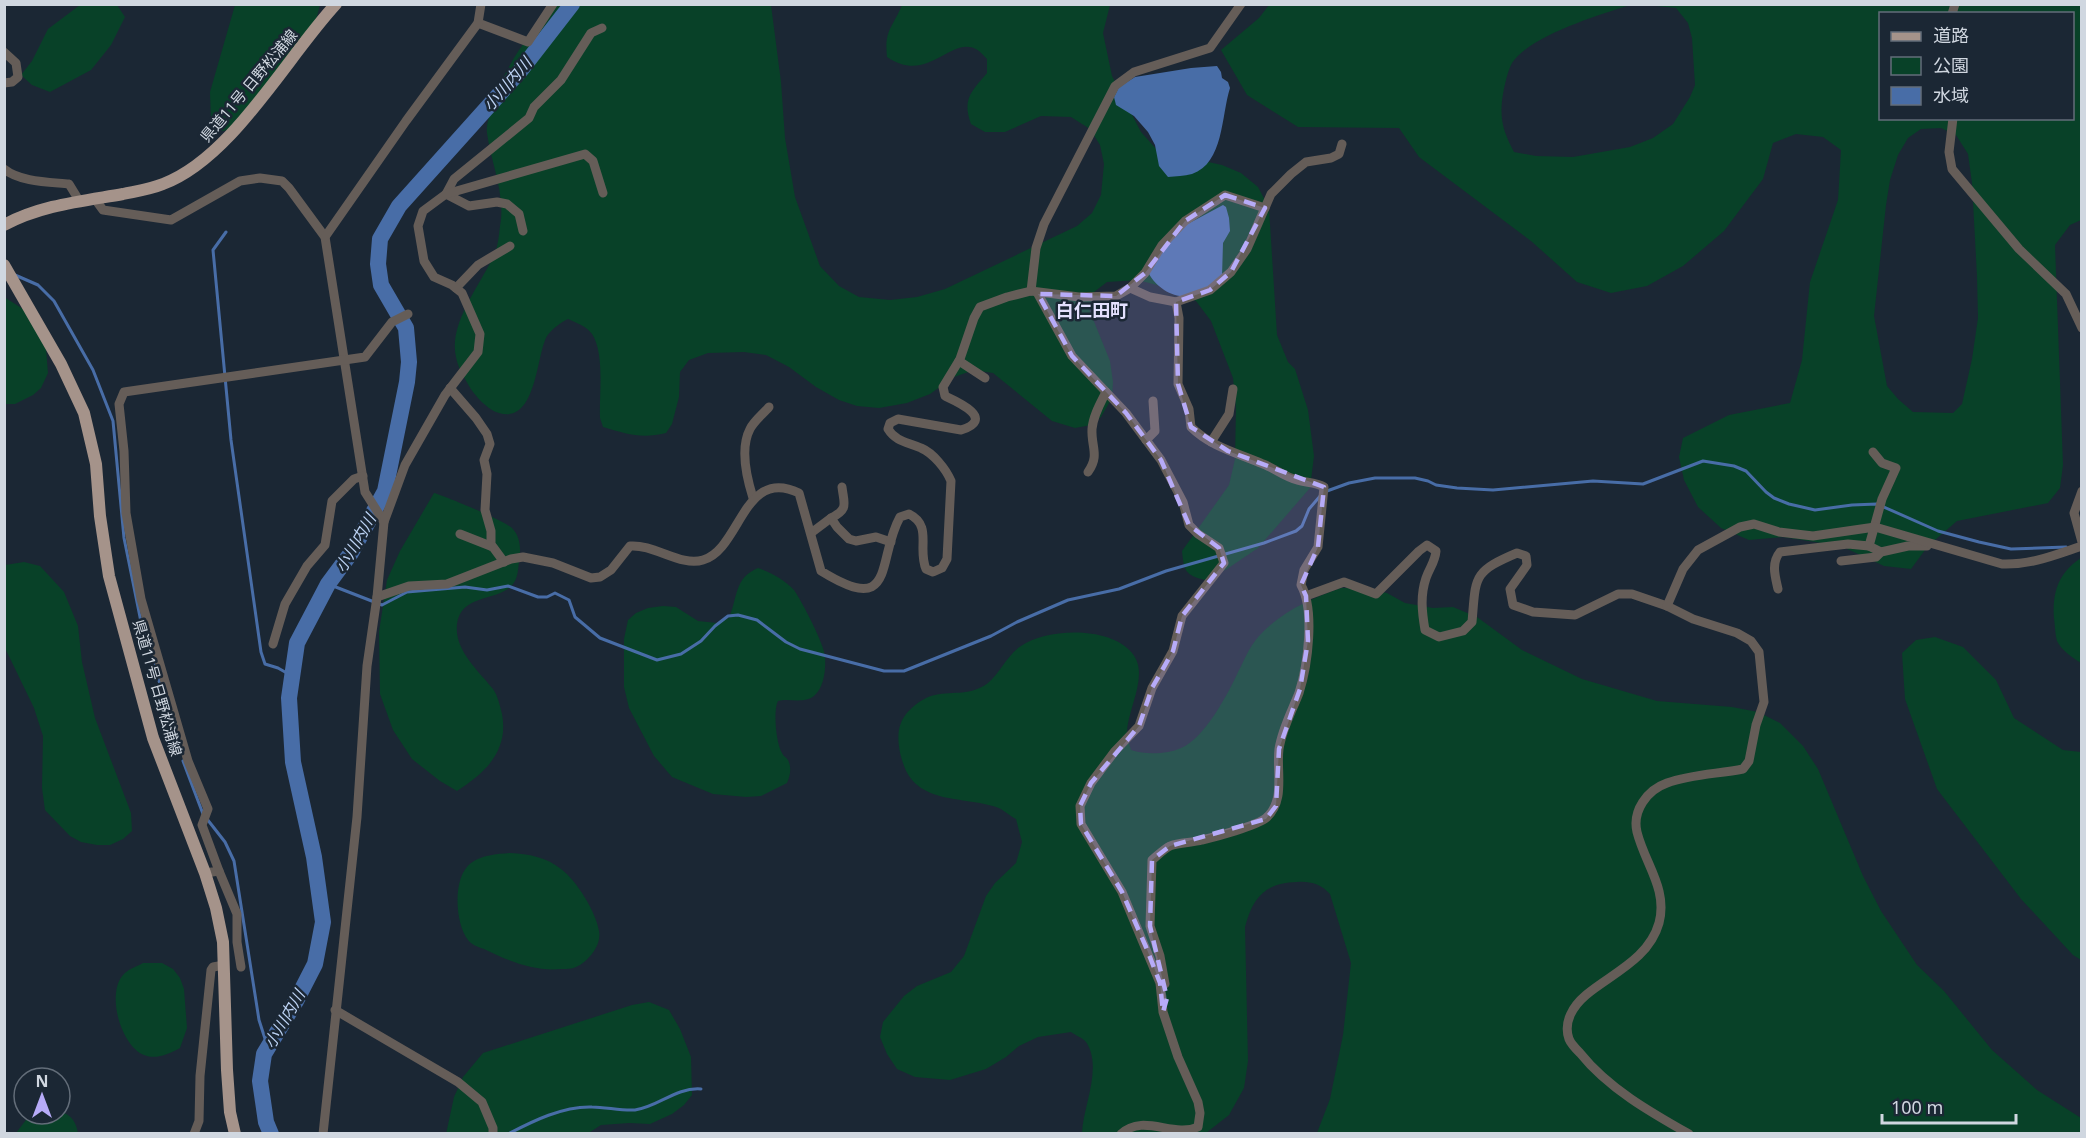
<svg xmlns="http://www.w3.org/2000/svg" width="2086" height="1138" viewBox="0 0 2086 1138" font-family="'Noto Sans','Noto Sans JP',sans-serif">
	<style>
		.green { fill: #084128; fill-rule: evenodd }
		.water { fill: #486da7 }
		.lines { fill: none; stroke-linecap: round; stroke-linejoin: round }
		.stream { stroke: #486da7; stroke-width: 3 }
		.river { stroke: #486da7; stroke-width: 16 }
		.minor { stroke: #655d58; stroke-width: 9 }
		.major { stroke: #a5938a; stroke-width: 12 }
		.marked { fill: #b7abf8; fill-opacity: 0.2; stroke: #b7abf8; stroke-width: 4.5; stroke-dasharray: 12 8; stroke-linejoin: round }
		.labels { text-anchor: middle; stroke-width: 5; stroke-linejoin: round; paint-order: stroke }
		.street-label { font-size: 15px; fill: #d0d7e0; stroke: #1b2734 }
		.water-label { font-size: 16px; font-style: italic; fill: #bdd3f4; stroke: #1b2734 }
		.quarter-label { font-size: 18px; font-weight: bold; fill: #e3e0fd; stroke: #1b2734 }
	</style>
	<rect width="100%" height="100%" fill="#1b2734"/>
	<g class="green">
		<path d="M80,5H117L125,17L111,45L91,70L50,92L32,85L21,75L32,61L48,29Z"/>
		<path d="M235,5H320L312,35L235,129L222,131L211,121L210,92Z"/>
		<path d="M558,5H771L781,82L785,138L795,197L820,266L839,286L859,297L890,300L917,297L945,289L1077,226L1092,213L1101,195L1104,164L1100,145L1090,129L1071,117L1041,116L1005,132H985L971,124C962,99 971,92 987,73V59C984,56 980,51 976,49C950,36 928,85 887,57C884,30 893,27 902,5H1110L1103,33L1112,76L1141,132L1158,151L1222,165L1241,173L1258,187L1269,208L1277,335L1288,362L1295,369L1308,410L1314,456L1310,488L1258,548L1227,569L1205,580C1185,575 1184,571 1182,551L1229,485L1235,459L1236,408L1233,378L1211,321L1196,301L1164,287L1138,280L1107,282L1094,292L1089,309L1110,361L1113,382L1112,398L1101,417L1091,425L1075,428L1052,421L993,373L974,370L954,377L930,394L907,403L879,408L857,406L839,400L816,387L789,367L766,355L744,352L708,353L689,360L680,372L679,397L672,424L666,433C641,439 627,434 603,427L600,418C599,394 605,354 592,334C586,326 577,323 568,319C560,323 552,329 547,336C536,355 537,424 499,413C488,410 475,396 469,386C464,377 458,368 456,357C448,323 482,283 495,253C498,245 499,235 500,226C506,196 491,163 487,133C486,126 489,117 491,111C503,68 526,35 558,5Z"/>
		<path d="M1269,5H2081V220L2070,225L2055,245L2063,465L2060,488L2048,503L1957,521L1928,546L1911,569L1884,566L1841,546L1783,537L1749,540L1721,528L1698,507L1684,480L1679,457L1683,438L1729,415L1790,403L1802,360L1810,282L1838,200L1841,150L1823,137L1796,134L1773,143L1763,179L1724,231L1683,266L1647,286L1611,293L1577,282L1531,241L1419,157L1399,128L1298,127L1247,95L1221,50L1259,18ZM1627,6H1656L1676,8L1688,23L1692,38L1695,85L1690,97L1673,124L1653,138L1630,147L1573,157L1536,156L1514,152C1503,131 1499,118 1503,94C1505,84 1507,73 1512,63C1528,37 1598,15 1627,6ZM1880,14H2072V118H1880ZM1941,128L1956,135L1968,154L1972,183L1977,276L1978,318L1972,359L1962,404L1953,413L1913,412L1898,399L1887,386L1874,316L1886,205L1890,180L1898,155L1908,138L1921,129Z"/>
		<path d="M4,297L23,309L46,349L48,373L41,388L33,395L15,404H5Z"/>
		<path d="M434,493C445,496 505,521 512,528C521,537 521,551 519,562C518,569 518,578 513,584C499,602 461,593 457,624C454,650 478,670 493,689C498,696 500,706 502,714C509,751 485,773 457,791L440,781L412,759L393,730L380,694L379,632L387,580L400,551Z"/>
		<path d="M2081,558H2082L2081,663C2073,658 2061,650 2057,641C2055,634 2055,625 2054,618C2052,592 2059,572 2081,558Z"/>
		<path d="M24,562L40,566L64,592L78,626L82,662L95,718L131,813L132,831L123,839L110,845H97L81,842L70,836L45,810L42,788L43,736L34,708L5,648V565Z"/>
		<path d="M758,568C770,572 785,580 794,590C801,600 825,645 825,657C826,669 824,688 814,696C804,704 789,698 778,701C773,711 776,743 782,753C783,756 786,757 788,760C792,768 790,776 787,783L761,796L746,797L713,794L672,777L654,756L629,708L624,687V639L628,620L636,613L648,608L663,606L676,607L698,621L717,623L729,618C738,597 734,578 758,568Z"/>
		<path d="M1341,588H1360L1387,593L1405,603L1433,608L1453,607L1477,617L1522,650L1582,679L1657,701L1732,707L1758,712L1780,723L1803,746L1818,769L1863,876L1881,911L1917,965L1944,991L1992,1050L2037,1090L2081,1118V1133H1317L1330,1099L1343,1035L1351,963L1330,894C1321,884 1310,881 1297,882C1265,883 1253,897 1245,927L1248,1061L1244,1088L1229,1115L1206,1133H1082C1083,1106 1103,1067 1086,1042C1083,1038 1075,1035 1071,1032L1038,1037L1019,1046L1006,1057L986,1069L950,1080L915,1077L897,1069L887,1054L880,1037L883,1022L904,996L917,986L951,972L964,956L986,896L995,883L1016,863L1022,842L1016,819C1010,816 1003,809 996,807C964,796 916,805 903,763C899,752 896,734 901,723C905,711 923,697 935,695C954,691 971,696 988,683C1000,673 1007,655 1021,646C1047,628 1110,626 1132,653C1151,675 1125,712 1127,737C1128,741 1130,746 1131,750C1143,754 1156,754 1168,752C1172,751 1177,750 1181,748C1204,739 1228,694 1238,672C1245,659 1249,647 1259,636C1282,611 1310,599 1341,588Z"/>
		<path d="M1935,637L1963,647L1996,680L2014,718L2063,750L2081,752V960L2073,955L2021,899L1937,789L1905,699L1902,653L1916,640Z"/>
		<path d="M510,853C529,854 546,857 561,869C577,881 596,912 599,931C602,945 588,962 576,967C572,969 566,969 562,969C535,972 508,961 484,949C478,947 472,945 468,940C455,923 452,877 471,863C482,855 496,854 510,853Z"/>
		<path d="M143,963H162L173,969L180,978L184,989L187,1028L180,1048C169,1054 156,1060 144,1055C121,1046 106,994 123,975C128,969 136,967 143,963Z"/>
		<path d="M649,1002L669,1010L680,1029L691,1057L692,1095L684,1105L672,1114L650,1124L629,1123L601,1125L587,1134H446L454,1097L463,1077L483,1053L632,1005Z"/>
		<path d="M60,1112C72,1114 76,1123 78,1133H16L29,1116L60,1114Z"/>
	</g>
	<g class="water">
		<path d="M1217,66L1221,72L1222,78L1228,82L1230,88C1221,116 1224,163 1192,174C1184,176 1176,176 1168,177L1159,166L1155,145L1148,132L1134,116L1116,105L1114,97L1119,87L1135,77L1191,68Z"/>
		<path d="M1223,205L1226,207L1229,218L1230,231L1223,243L1222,277C1214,283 1206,290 1198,294C1179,302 1158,290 1149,274L1157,258L1182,227Z"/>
	</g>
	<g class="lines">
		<g class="stream">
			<path d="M226,232L213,250L231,440L261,652L265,664L278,668L292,676"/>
			<path d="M15,275L38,285L54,301L93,370L113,421L124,538L141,622L179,746"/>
			<path d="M1327,491L1349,483L1375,478H1415L1428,481L1436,485L1457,488L1493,490L1593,481L1643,484L1703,461L1734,466L1746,471L1766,492L1774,498L1789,504L1815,510L1852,505L1877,504L1938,531L1979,542L2011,549L2066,547"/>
			<path d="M328,584L382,605L407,592L465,587L487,590L508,586L538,597H547L555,593L569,600L575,617L600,638L657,660L681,654L701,641L715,626L728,616L738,615L757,620L786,642L800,649L884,671H904L991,636L1017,622L1068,600L1119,589L1166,571L1264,543L1296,531L1302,526L1309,509L1321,495"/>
			<path d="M183,761L203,814"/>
			<path d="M207,819L225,842L234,861L259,1020L268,1048"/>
			<path d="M508,1134C533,1121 563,1106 592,1107C606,1107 621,1111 635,1110C658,1107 676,1087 701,1089"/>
		</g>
		<path class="river" d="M271,1134L266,1122L260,1081L264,1054L296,1001L315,964L323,922L314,857L293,762L289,698L297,643L328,584L351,553L385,491L407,382L409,362L406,328L381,285L378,264L380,239L399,206L520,71L572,4"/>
		<g class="minor">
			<path d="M1952,14L1955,4"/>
			<path d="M478,23L528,42L553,4"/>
			<path d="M4,52L16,63L18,77L12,82L4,83"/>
			<path d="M1953,118L1949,152L1952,169L2019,249L2066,294L2082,328"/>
			<path d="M4,169C20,182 49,182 69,184L80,202"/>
			<path d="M95,199L103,210L171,220L240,181L260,178L282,181L289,188L325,237L365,492L384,522"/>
			<path d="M523,231L519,214L507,204L497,202L469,206L446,194L454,179L529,118L534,107L561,80L591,33L602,28"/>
			<path d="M325,237L406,121L478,23L481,4"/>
			<path d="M456,288L478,265L510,246"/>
			<path d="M1130,288L1150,297L1176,302L1179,318L1178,384L1189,409L1191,427C1211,447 1238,453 1263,464C1274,468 1285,477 1297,480C1307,483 1315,482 1324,487L1318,547L1304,570L1301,585C1315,610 1308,665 1299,693C1292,711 1282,729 1279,749C1276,771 1286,801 1266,818C1256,826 1215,837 1202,840C1192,843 1179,842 1170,846C1164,849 1157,856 1152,860L1150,926L1160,956L1165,984"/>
			<path d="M1031,291L1036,248L1044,224L1115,86L1134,72L1210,48L1241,4"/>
			<path d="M1038,294L1072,356L1126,413L1161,460L1183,502L1189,525L1198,534L1219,548L1224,563L1182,616L1173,651L1152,688L1139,726L1115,751L1091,783L1080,806L1081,824L1122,892L1160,983L1163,1012L1178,1057L1198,1102L1200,1113L1198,1127C1173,1138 1143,1113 1121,1134"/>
			<path d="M1176,302L1210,290L1231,272L1247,249L1271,194L1291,174L1306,162L1331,158L1339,154L1342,144"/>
			<path d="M959,361L985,378"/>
			<path d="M450,388L476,418L487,434L490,444L484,460L487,474L485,510L491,531V546"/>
			<path d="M1146,440L1155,431L1153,401"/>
			<path d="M1211,442L1229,414L1233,389"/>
			<path d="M1873,452L1882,463L1896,468L1882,499L1869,546L1881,552"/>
			<path d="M1088,472C1100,455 1091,447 1092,429C1093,416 1100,404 1106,392"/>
			<path d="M2082,491L2074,513L2082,542"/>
			<path d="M753,498C747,479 740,448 750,429C754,421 763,414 769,407"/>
			<path d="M831,518C849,509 844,504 842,487"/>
			<path d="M811,533L831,518L837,527L849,539L856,541L876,537L891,542"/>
			<path d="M460,534L493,547L504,562"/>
			<path d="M1841,561L1876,557L1881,552L1908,546H1927"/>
			<path d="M1778,589C1775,576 1771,563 1780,552L1848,544L1869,546"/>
			<path d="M1306,596L1344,582L1376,594L1419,551L1427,545L1436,551C1435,562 1430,567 1426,578C1420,596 1422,612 1425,630L1439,637L1463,631L1472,622C1476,577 1472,572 1517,553L1526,556L1527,565L1510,589L1513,605L1533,612L1575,615L1618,594H1632L1667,606L1693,619L1737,633L1751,641L1759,652L1764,702L1756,725L1749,761L1743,769C1718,774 1691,774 1667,783C1647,790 1632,811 1637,832C1645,864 1668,889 1659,923C1649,959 1611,974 1586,995C1573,1006 1563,1022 1569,1039C1571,1044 1576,1049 1580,1053C1608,1088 1650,1112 1689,1134"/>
			<path d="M377,597L409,586L447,584L511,559L523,557L553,563L591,578L600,577L611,570L630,546C654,544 681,567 703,560C741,549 743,466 799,493L821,571C897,618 876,560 900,517L909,514C933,526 917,548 926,569L933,572L942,568L947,559L951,481C946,469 933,453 921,448C908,442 896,442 888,429L890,423L898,419L961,430C996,419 958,402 945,396L943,387L960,359L974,318L980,307L1007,297L1031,291L1079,297L1116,296L1130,288L1145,273L1162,245L1185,221L1225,195L1265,208"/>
			<path d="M1667,606L1683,569L1698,550L1740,527L1754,524L1779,532L1813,536L1875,527L2002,564C2031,565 2055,555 2082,546"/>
			<path d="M273,644L285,604L307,566L325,545L332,501L354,479L363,476"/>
			<path d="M219,871L237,914V942L241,967"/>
			<path d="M205,873L219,871L202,825L208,809L188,761L141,599L126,513L124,451L119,404L124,392L365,357L392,322L408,314"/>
			<path d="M335,1010L458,1082L482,1102L493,1128V1134"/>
			<path d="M194,1134L199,1121L200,1076L211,970L213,967L224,965"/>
			<path d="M323,1134L357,817L367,666L377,597L384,522L405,465L445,395L478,352L480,334L462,293L452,285L434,277L424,261L418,226L423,211L446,194L585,154L593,161L603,193"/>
		</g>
		<g class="major">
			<path d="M4,225C41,205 83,201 123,194C137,191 151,189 163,184C232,158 286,58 336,4"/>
			<path d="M4,265L61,364L84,413L96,464L100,516L109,576L153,738L205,873L216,908L223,942L227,1070L230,1112L235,1134"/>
		</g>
	</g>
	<path class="marked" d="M1225,195L1265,208L1231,272L1210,290L1176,302L1178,384L1191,427L1228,451L1324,487L1318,547L1301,585L1306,596L1308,641L1300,689L1279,749L1276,806L1266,819L1170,846L1152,860L1150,926L1167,998L1163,1012L1160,983L1146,947L1122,892L1081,824L1080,806L1091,783L1139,726L1152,688L1173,651L1182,616L1224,563L1219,548L1189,525L1161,460L1126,413L1072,356L1038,294L1116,296L1145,273L1185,221Z"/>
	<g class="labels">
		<g class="street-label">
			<text transform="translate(249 86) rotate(-50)" y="5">県道11号 日野松浦線</text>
			<text transform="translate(157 688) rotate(74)" y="5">県道11号 日野松浦線</text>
		</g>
		<g class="water-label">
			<text transform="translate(507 84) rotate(-49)" y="6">小川内川</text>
			<text transform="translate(355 543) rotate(-60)" y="6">小川内川</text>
			<text transform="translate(284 1019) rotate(-60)" y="6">小川内川</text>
		</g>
		<g class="quarter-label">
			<text x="1092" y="317">白仁田町</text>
		</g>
	</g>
	<rect width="2086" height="1138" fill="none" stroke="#d0d7e0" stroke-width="12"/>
	<rect x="1879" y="12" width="195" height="108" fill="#1b2734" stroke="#636d79" stroke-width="1.5"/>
	<rect x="1891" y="32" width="30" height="9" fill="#a5938a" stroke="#636d79" stroke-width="1.5"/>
	<text x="1933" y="42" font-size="18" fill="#d0d7e0">道路</text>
	<rect x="1891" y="57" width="30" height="18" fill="#084128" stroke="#636d79" stroke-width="1.5"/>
	<text x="1933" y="72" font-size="18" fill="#d0d7e0">公園</text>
	<rect x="1891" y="87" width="30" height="18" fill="#486da7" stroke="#636d79" stroke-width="1.5"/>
	<text x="1933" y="102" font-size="18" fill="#d0d7e0">水域</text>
	<g transform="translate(42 1096)"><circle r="28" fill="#1b2734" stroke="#636d79" stroke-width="1.5"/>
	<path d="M0-4.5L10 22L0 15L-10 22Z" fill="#b7abf8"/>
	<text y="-9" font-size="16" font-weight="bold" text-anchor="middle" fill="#d0d7e0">N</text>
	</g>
	<path d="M1882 1114v9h134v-9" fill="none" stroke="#d0d7e0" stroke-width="3"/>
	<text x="1891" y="1114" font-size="18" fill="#d0d7e0" stroke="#1b2734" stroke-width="4.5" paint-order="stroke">100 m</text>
</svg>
